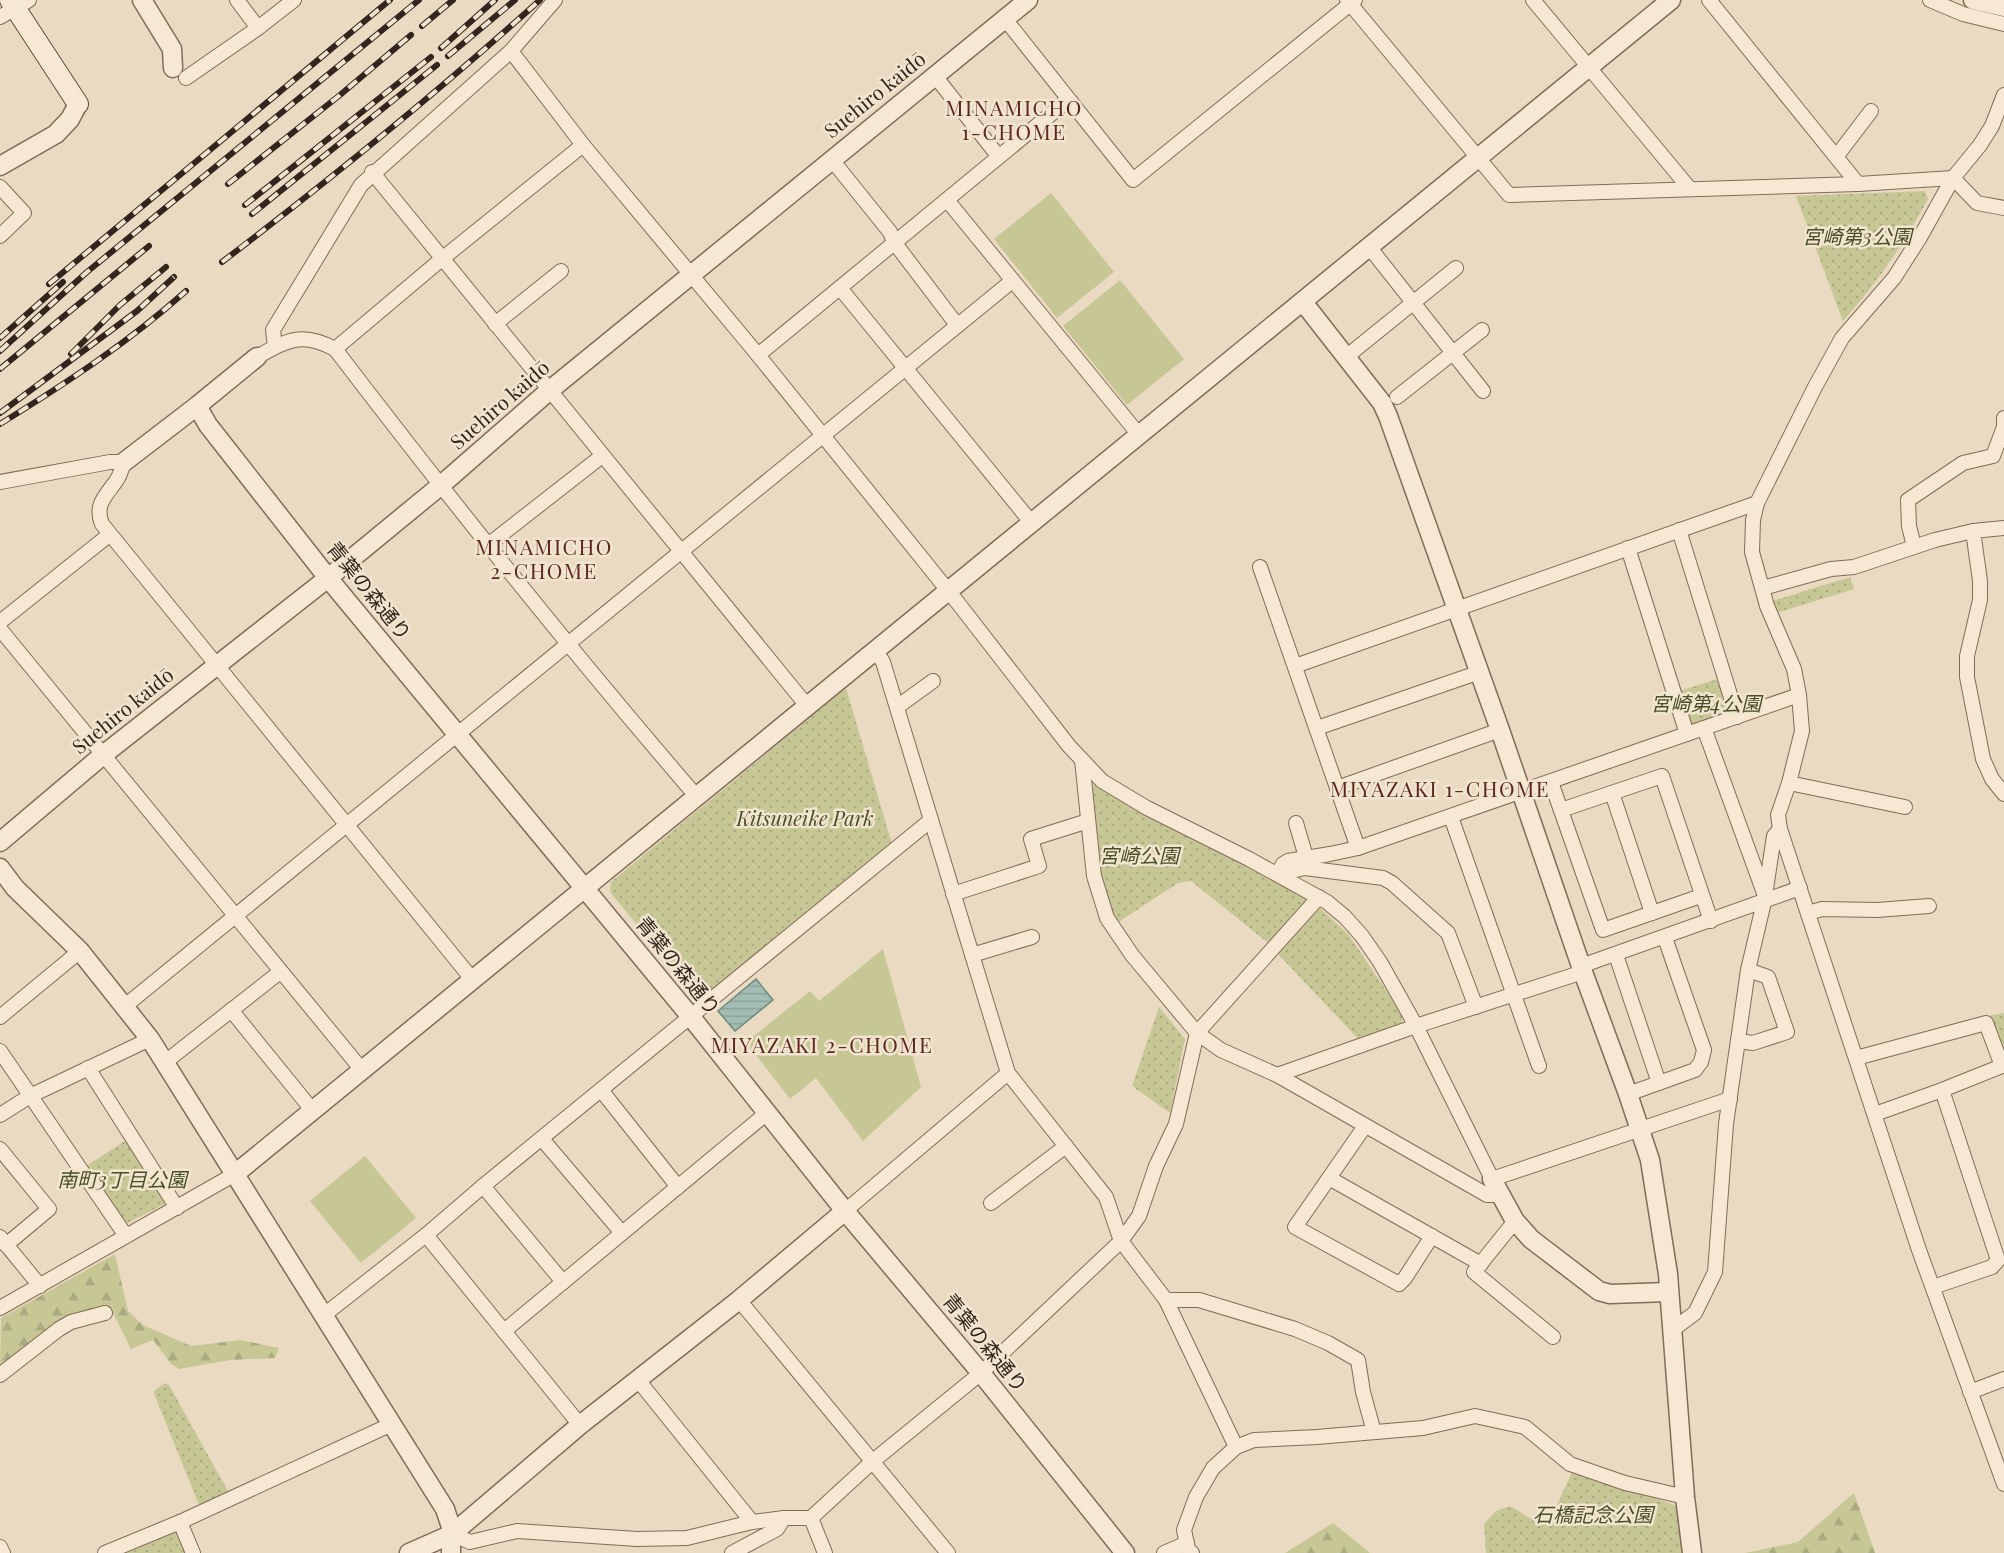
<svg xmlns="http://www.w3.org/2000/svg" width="2004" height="1553" viewBox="0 0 2004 1553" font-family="'Playfair Display','Noto Sans JP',serif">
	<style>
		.green { fill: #c7c796 }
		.forest { fill: url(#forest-firs) }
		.park { fill: url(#park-dots) }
		.water { fill: url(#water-rules); stroke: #6b8a7f; stroke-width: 1.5 }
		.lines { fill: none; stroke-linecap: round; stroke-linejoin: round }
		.minor-casing { stroke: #826b5a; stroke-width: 16 }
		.tertiary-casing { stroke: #826b5a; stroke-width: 21 }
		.secondary-casing { stroke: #644d3d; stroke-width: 22 }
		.minor { stroke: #f6e8d3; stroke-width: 14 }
		.tertiary { stroke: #f6e8d3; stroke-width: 18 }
		.secondary { stroke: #f6e8d3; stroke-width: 20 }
		.rail-casing { stroke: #33251d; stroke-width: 6 }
		.rail { stroke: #f2e5d0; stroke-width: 4; stroke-dasharray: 11; stroke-linecap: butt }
		.labels { text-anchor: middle; stroke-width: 5; stroke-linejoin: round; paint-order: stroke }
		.street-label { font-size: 20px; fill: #33251d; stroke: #f2e5d0 }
		.park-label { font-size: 20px; font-style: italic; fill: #484e25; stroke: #f2e5d0 }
		.neighbourhood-label { font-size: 21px; letter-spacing: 1.5px; fill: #5d261f; stroke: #f2e5d0 }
	</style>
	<defs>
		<pattern id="forest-firs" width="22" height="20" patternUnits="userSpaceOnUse" patternTransform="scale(1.5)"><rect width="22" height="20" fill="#c7c796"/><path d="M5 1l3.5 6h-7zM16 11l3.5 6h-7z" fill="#abab81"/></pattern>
		<pattern id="park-dots" width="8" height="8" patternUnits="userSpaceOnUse" patternTransform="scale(1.5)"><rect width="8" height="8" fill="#c7c796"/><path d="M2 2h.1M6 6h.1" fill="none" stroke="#abab81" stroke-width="1.8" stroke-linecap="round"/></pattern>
		<pattern id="water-rules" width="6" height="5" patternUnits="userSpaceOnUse" patternTransform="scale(1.5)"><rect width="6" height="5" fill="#a3bdb3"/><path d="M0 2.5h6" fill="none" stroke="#8da29a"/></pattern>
	</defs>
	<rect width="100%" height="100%" fill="#eadac1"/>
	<g class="green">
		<path d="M1051,193L1114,272L1057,318L994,239Z"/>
		<path d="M1120,280L1184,359L1127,405L1063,326Z"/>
		<path d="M883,949L921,1087L863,1141L816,1078L790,1099L746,1042L810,991L819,1001Z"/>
		<path d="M365,1156L416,1218L361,1263L310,1201Z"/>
	</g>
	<g class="forest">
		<path d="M115,1254L128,1311L143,1325L191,1346L240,1340L279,1348L275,1358L230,1360L179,1369L171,1364L153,1340L131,1349L111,1309L105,1305L70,1317L0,1368L1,1318Z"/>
		<path d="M1854,1493L1875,1553H1745L1798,1542Z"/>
		<path d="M1333,1523L1370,1553H1285Z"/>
	</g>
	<g class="park">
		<path d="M1925,191L1928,199C1905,243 1876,284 1843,321L1796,196Z"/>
		<path d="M1850,577L1854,589L1773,614L1769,602Z"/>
		<path d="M1721,678L1733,717L1691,730L1679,691Z"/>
		<path d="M846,688L892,844L702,998L696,996L610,892L611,882Z"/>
		<path d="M1097,784L1307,896L1349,935L1403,1016L1401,1026L1360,1041L1268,943L1191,881L1178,883L1117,923L1096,872L1089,787Z"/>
		<path d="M1159,1007L1185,1039L1170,1113L1132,1086Z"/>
		<path d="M2004,1013V1055L2001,1056L1988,1016Z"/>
		<path d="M128,1139L165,1199V1204L127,1223L119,1224L83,1168Z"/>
		<path d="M165,1383L169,1385L229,1493L199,1505L155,1396L154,1391Z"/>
		<path d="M1573,1470L1677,1506L1685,1553H1486L1484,1524L1496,1511L1510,1506L1536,1522L1550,1520Z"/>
		<path d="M178,1529L188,1553H121Z"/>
	</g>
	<path class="water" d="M756,979L773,1000L735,1031L718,1011Z"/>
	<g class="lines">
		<g class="minor-casing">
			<g id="minor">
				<path d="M237,0L258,28"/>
				<path d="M1347,0L1509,195L1858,184L1953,178L1977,203L2004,208"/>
				<path d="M1533,0L1690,189"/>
				<path d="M1709,0L1858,184"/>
				<path d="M1930,0L1963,14L2004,24"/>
				<path d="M0,17L29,0"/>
				<path d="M1005,19L1133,180L1355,0"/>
				<path d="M511,51L583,145L758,355L958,603L1069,746L1102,781L1147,808L1249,859L1327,902L1345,917L1362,936L1380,962L1416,1026L1492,1179L1730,1099"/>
				<path d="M935,76L999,157"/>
				<path d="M186,78L258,28L294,0"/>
				<path d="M2004,95L1992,126L1980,145L1953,178L1919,239L1894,278L1842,338L1815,387L1757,503L1753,520L1752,552L1767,606L1794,669L1799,695L1802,731L1789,783L1778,815L1780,829L1919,1250L2004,1484"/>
				<path d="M1836,157L1871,111"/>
				<path d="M832,160L890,232L894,242L957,325"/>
				<path d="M372,172L808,707"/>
				<path d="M0,187L24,213L0,236"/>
				<path d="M947,200L1140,436"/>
				<path d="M1370,248L1483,391"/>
				<path d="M840,288L1031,522"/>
				<path d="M495,324L561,271"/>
				<path d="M275,347L273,330L361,185L511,51L555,0"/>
				<path d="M335,349L443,258L583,145"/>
				<path d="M758,355L1068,100"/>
				<path d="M257,357C287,340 302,331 335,349C452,502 571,651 697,797"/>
				<path d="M1346,357L1456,268"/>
				<path d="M1397,397L1482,330"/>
				<path d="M0,482L110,462H124C123,466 121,471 119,476C110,493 93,502 102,524L472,979"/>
				<path d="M1679,530L1737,717"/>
				<path d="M1973,531L1980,581V600L1967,656V677L1983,759L1992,779L2004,794"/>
				<path d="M488,545L602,456"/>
				<path d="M1914,546L1909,526L1908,500L1963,463L1993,456L2004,427V418"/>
				<path d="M1628,548L1687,734"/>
				<path d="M1260,567L1358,848"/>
				<path d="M1763,588L1831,569L1854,567L1935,540L1973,531L2004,528"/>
				<path d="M0,622L109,535"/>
				<path d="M0,629L362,1070"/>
				<path d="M876,651L883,662L1008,1073L1106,1197L1121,1241L1166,1300L1236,1447"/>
				<path d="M1295,666L1757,503"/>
				<path d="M897,707L933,681"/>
				<path d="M1317,728L1480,672"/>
				<path d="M1704,728L1764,893"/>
				<path d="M1082,760L1094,876L1107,918L1132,955L1197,1033L1221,1050L1277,1075L1487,1195H1500"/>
				<path d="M1551,782L1603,930L1701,896"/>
				<path d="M1789,783L1905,807"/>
				<path d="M1337,788L1500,730"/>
				<path d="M1612,793L1652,913"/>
				<path d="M1561,810L1662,776L1711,921"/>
				<path d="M1451,817L1539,1066"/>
				<path d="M1296,823L1306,857"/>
				<path d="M1278,874L1283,864L1288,861L1330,854L1358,848L1799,695"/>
				<path d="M1278,874L1305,868L1383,878L1392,883L1448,933L1476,1007"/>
				<path d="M953,894L1039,866L1031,839L1088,821"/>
				<path d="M1808,913L1822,909L1877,910L1929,906"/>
				<path d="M972,955L1032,937"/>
				<path d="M1616,955L1659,1083"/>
				<path d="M1581,966L1800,888"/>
				<path d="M125,1006L1012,281"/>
				<path d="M231,1010L313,1111"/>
				<path d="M0,1017L80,951"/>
				<path d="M1738,1041L1753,1043L1787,1032L1768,977L1748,970"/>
				<path d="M0,1051L126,1236"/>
				<path d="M1856,1058L1986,1023L2002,1066L1942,1090L1875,1114"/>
				<path d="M164,1063L280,972"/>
				<path d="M88,1068L177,1208"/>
				<path d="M1277,1075L1416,1026L1583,972"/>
				<path d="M601,1090L678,1187"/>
				<path d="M1628,1094L1695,1070L1701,1062L1704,1050L1665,938"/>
				<path d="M0,1115L30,1096L150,1039"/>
				<path d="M1365,1126L1295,1227L1399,1284L1405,1278L1432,1236"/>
				<path d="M542,1139L622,1233"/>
				<path d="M0,1149L49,1209L6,1245"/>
				<path d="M1329,1178L1481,1264"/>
				<path d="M483,1186L563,1282"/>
				<path d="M991,1203L1066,1146"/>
				<path d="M845,1211L1008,1073"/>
				<path d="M1515,1221L1474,1272L1553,1337"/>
				<path d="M426,1235L580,1425"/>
				<path d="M0,1237L40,1286"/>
				<path d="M1933,1287L1992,1267L1998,1260L1942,1090"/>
				<path d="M739,1300L948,1553"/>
				<path d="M1166,1300H1199L1295,1329L1328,1343L1358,1360L1363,1392L1374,1432"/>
				<path d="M0,1308L235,1174"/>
				<path d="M324,1315L426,1235L483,1186L931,820"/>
				<path d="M1672,1330L1695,1313L1715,1272L1726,1124L1748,970L1764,902L1774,836L1780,829"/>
				<path d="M504,1331L767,1113"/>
				<path d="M0,1375L59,1329L71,1322L105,1313"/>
				<path d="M638,1380L752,1522"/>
				<path d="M1970,1392L2004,1379"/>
				<path d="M811,1518L825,1553"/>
				<path d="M180,1522L193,1553"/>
				<path d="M452,1534L470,1542L517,1531L637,1539L687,1538L752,1522L784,1518H811L873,1461L981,1373L1121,1241L1139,1216L1156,1166L1176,1124L1197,1033L1319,897"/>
				<path d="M0,1547L3,1553"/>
				<path d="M105,1553L180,1522L392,1424"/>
				<path d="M732,1553L777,1529L784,1518"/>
				<path d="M1164,1553L1187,1543"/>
				<path d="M1192,1553L1188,1549L1184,1530L1196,1497L1213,1468L1236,1447L1254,1440L1317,1437L1423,1428L1475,1416L1525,1427L1570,1464L1625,1483L1685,1497"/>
			</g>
		</g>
		<g class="tertiary-casing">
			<g id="tertiary">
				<path d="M142,0L172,49L173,68"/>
				<path d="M1973,0L2004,7"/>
				<path d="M0,166L56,134L70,119L78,104"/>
				<path d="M1303,302L1382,403L1388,416L1500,730L1583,972L1628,1094L1650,1160L1668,1274L1685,1497L1692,1553"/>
				<path d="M197,406L208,425L328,578L691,1017L845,1211L981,1373L1125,1553"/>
				<path d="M124,462L197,406L257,357"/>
				<path d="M0,842L103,755L328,578L440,486L550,390L1028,0"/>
				<path d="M0,868L15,888L80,951L150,1039L445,1509L451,1527V1553"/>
				<path d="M235,1174L1671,0"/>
				<path d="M1492,1179L1515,1221L1531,1239L1599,1291L1610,1294L1668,1292"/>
				<path d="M409,1553L452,1534L580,1425L739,1300L845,1211"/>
			</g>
		</g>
		<g class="secondary-casing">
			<path id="secondary" d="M10,0L78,104"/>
		</g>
		<use href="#minor" class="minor"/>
		<use href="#tertiary" class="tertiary"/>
		<use href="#secondary" class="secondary"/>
		<g class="rail-casing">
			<g id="rail">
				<path d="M422,26L453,0"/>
				<path d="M441,48L495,0"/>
				<path d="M448,56L515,0"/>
				<path d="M228,184L340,95L411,35"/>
				<path d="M245,205L431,57"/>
				<path d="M252,214L437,65"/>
				<path d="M222,262C331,179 438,92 540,0"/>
				<path d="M49,284L390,0"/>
				<path d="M0,338L63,282"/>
				<path d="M0,351L87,272L419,0"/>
				<path d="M71,354L120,305L166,267"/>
				<path d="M0,369L149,246"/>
				<path d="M0,413L137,311L174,277"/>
				<path d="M0,424C65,384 129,342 186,291"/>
			</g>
		</g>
		<use href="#rail" class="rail"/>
	</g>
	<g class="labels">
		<g class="street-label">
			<text transform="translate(875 95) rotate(-39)" y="7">Suehiro kaidō</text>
			<text transform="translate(500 405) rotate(-41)" y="7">Suehiro kaidō</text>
			<text transform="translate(369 591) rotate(51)" y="7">青葉の森通り</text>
			<text transform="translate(123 711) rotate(-39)" y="7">Suehiro kaidō</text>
			<text transform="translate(678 966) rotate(51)" y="7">青葉の森通り</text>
			<text transform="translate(985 1343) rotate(51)" y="7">青葉の森通り</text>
		</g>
		<g class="park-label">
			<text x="1857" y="244">宮崎第3公園</text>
			<text x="1706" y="711">宮崎第4公園</text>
			<text x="805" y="826">Kitsuneike Park</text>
			<text x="1139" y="863">宮崎公園</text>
			<text x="122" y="1187">南町3丁目公園</text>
			<text x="1593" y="1522">石橋記念公園</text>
		</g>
		<g class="neighbourhood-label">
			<text x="1014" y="116">MINAMICHO<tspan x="1014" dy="24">1-CHOME</tspan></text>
			<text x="544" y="555">MINAMICHO<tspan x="544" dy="24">2-CHOME</tspan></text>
			<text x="1440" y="797">MIYAZAKI 1-CHOME</text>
			<text x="822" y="1053">MIYAZAKI 2-CHOME</text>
		</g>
	</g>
</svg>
